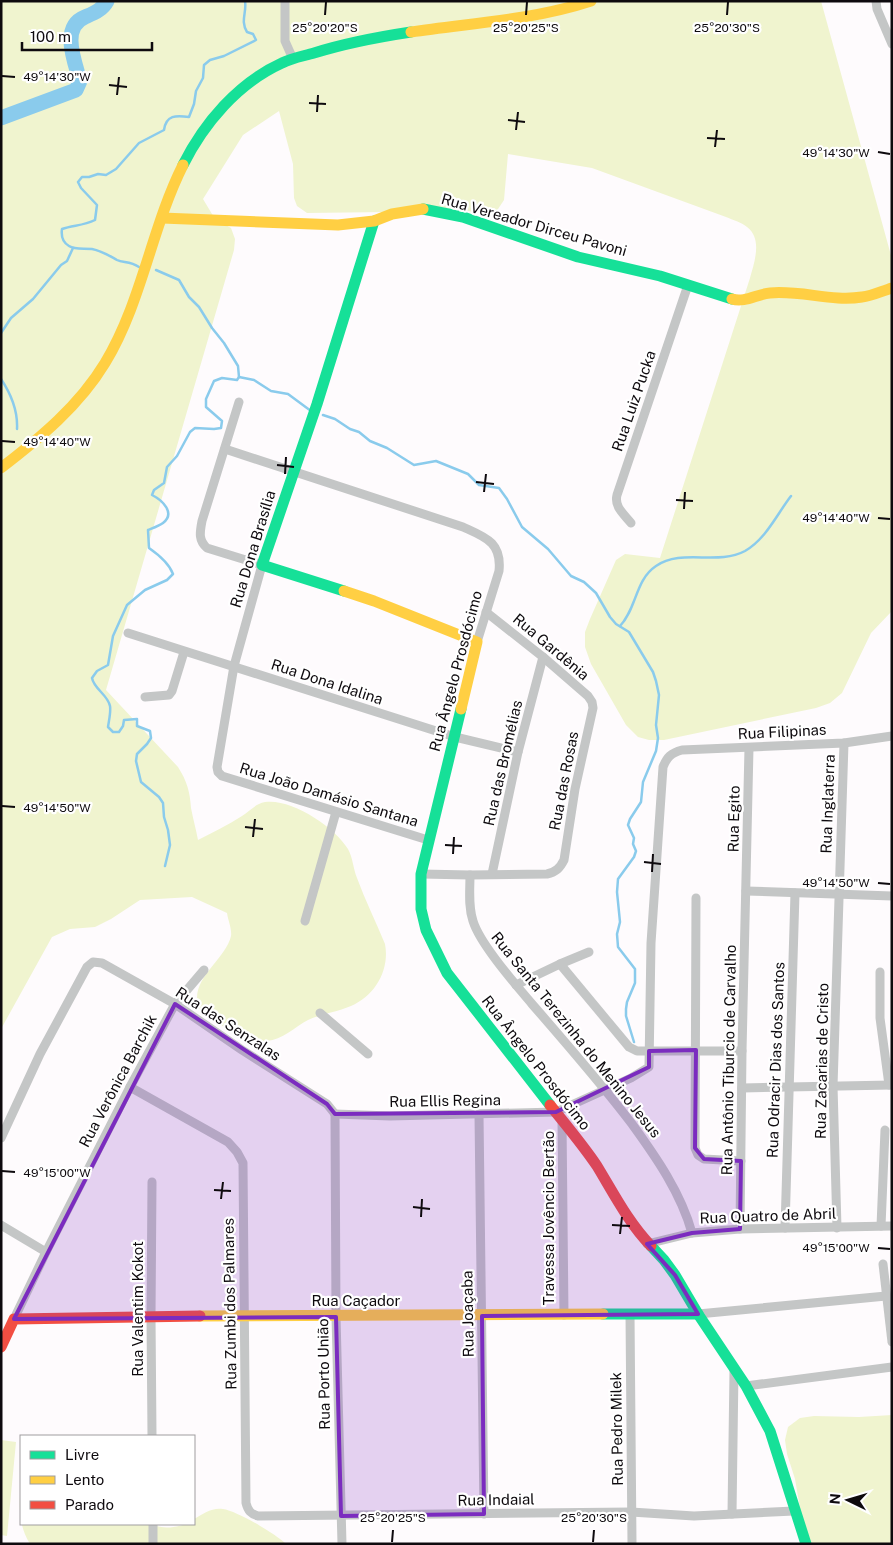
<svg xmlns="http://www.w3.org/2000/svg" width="893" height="1545" viewBox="0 0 893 1545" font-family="'Public Sans',sans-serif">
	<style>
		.green { fill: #f0f4cf }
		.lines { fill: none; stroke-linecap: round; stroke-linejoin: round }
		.stream { stroke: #8acbec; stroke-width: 2.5 }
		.river { stroke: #8acbec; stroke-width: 15 }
		.street { stroke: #c4c6c6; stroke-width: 9 }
		.fast { stroke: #16e098; stroke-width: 11 }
		.slow { stroke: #ffcf43; stroke-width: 11 }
		.jam { stroke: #f24e42; stroke-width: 11 }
		.marked { fill: #7b2cbf; fill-opacity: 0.2; stroke: #7b2cbf; stroke-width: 4; stroke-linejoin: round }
		.ticks { fill: none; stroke: #0e0a0e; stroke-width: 2 }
		.labels { text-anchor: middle; stroke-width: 4.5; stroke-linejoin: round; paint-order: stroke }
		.street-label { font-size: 15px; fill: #0e0a0e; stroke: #fff }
		.ticks-label { font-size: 12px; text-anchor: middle; fill: #0e0a0e; stroke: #fff; stroke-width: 4.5; stroke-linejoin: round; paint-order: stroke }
	</style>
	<rect width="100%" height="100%" fill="#fefbfd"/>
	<g class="green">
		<path d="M1,1H821L892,259V611L871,633L842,693L830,703L816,708L664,740H649L638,737L626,725L591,664L585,647V632L590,619L616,560L625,554L660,558L750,278C754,263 763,239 747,227C741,222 733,220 726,217L592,168L508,154L504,200L496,212L485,214L468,211L307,213L297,206L294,198L293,164L279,111L243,135L203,199L215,219L231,228L235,239L234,250L106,690L178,767C187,781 190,792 191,808C193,819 196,829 198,840C213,832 228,825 242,816C250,811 255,804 265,802C291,798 335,827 348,849C353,858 353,868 357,878C365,900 376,922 385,944C390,970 375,996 351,1006C337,1012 321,1014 308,1020C295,1027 282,1040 267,1041C255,1042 205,1021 200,1010C186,981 226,960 231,936C232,929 228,920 227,913L192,897L140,900L111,919L95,927L70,929L52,937L1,1029Z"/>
		<path d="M892,1415V1544H811L802,1520L795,1479L787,1454L785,1440L788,1427L800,1418L814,1416L859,1417Z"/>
		<path d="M1,1440L16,1442L7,1536L1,1535Z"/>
		<path d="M21,1483V1524H152C169,1532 178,1524 194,1524V1519C202,1514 213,1507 223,1509C237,1511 276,1534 286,1544H30C18,1525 19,1505 21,1483Z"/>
	</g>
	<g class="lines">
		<g class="stream">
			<path d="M139,267C130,261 123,263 117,260C108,255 102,251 92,249C84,248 75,250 69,246C62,242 61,236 62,229C73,225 83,226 95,220L97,205L81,188L78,182L82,177H89L98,174L106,175L116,169L139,143L164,130C166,115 176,115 189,117L194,104L196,91L203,78L204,65L210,60L224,56L256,40L253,34L247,32C240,21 247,12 245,1"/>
			<path d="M156,270L179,280L189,297L199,307L212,328L224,343L238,366L239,377"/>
			<path d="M1,333L11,318L33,299L61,265L67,261L73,248"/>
			<path d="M1,379C11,394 18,410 17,429"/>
			<path d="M323,415L335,419L350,429L359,432L370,441L387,448L414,465L436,461L468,474L479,485L499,488L507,499L522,527L548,549L571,576L584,582L596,593L610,617L616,624L629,632L653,672L656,681L659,695L656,725L658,738L656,751L643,782L641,802L630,819L628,825L634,838L633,844L636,851L634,857L618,879L617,892L620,922L617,934L618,947L635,969V983L627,1002L626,1009V1016L634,1042"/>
			<path d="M620,626C637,608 635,580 656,566C682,548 717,566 745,551C766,539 777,514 791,496"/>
			<path d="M165,866L170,845L168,830L164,817L163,803L159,797L141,782L136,761L137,754L147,744L151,738L150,731L137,726V719L124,720L123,726L119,732H113L108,727C109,720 111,712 110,706C108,695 94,689 92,678L97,671L108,665L113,636L127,605L145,590L167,580L173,574C169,563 159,555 149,548L148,530C153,528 159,526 163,523C176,513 162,500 152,495L154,490L164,483L167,467L177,456L190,432L195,428L214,429L221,428L222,421L206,407V399L214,381L222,378L237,380L239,377L254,380L271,391L288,394L311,411"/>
		</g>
		<path class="river" d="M1,118L76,90L80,81C75,62 60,27 85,17C94,13 102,10 107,1"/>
		<g class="street">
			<path d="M285,1V41L293,59"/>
			<path d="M876,1L877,9L892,44"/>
			<path d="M239,402L202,521C200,532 198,540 207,548L262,565L234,666L217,767L218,772L222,776L428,840"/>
			<path d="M225,449L463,527C485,537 502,542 499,571L477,642"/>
			<path d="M631,523C624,514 614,507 617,495L688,285"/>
			<path d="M128,633L455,737L518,752"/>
			<path d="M145,697L169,695L172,691L184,652"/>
			<path d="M421,874L470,875L547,874C556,872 560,868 564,860L575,789L593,708L592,702L588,696L543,657L486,612"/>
			<path d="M492,874L518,752L543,657"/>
			<path d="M470,875C470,890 468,906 473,921C480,944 516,985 532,1004C566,1043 600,1082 632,1124C656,1157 681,1193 692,1233"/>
			<path d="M746,891L892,896"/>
			<path d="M696,898L695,1148L698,1155L704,1159L741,1161"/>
			<path d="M305,921L336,812"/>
			<path d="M560,964L629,1047L637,1051H742"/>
			<path d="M880,972V1018L889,1085"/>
			<path d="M516,985L560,964L589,952"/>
			<path d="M320,1013L368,1054"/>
			<path d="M130,1087L228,1142L237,1152L243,1163L246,1503C248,1511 251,1514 258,1516L631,1512L694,1516L794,1511"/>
			<path d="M742,1088L892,1085"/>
			<path d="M335,1114L390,1116L556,1112L631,1078L649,1067L651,943L663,767C667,757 671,753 682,750L844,743L892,736"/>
			<path d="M335,1114L336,1317L342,1544"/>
			<path d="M479,1115L484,1514"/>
			<path d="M562,1121L564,1315"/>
			<path d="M1,1138L40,1054L87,967L93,962L102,963L175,1004L242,1050L327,1104L335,1114"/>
			<path d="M1,1225L46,1252"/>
			<path d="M881,1226L885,1130"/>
			<path d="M785,1228L795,893"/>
			<path d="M837,1228L833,1086L844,743"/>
			<path d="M740,1229L742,1051L749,748"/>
			<path d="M647,1244L692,1233L740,1229L892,1226"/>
			<path d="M883,1264L892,1342"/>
			<path d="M630,1314L632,1544"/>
			<path d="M698,1314L886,1296"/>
			<path d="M14,1319L46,1252L130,1087L175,1004L204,970"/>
			<path d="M746,1386L892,1367"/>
			<path d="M152,1436L151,1316L152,1182"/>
			<path d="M732,1514L734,1370"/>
			<path d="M153,1524V1544"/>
		</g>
		<g class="fast">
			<path d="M183,165C204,123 238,83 282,63C292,58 304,56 314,53C346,43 378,37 411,32"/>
			<path d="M423,209L463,217L578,257L660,276L732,299"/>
			<path d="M344,591L262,565L317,404L374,221"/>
			<path d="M461,709L421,874V909L426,930L447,973L550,1105"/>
			<path d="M651,1246L664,1260L675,1275L698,1314L746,1386L770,1431L806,1544"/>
			<path d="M603,1314H698"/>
		</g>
		<g class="slow">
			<path d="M411,32C471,23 533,20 591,1"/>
			<path d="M162,218L338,225L374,221L392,214L423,209"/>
			<path d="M732,299C745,303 757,294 770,293C801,290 832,302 862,297C872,296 882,291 892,288"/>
			<path d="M1,468C40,438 79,406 105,363C142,302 151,229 183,165"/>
			<path d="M344,591L374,601L477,642L461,709"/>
			<path d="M200,1316L603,1314"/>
		</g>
		<g class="jam">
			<path d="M550,1105C566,1125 583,1145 597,1166C614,1194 628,1222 651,1246"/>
			<path d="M1,1347L14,1319L200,1316"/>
		</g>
	</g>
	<path class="marked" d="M175,1004L327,1104L335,1114L556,1112L649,1067V1051L696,1050L695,1148L704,1159L741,1161L740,1229L692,1233L647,1244L675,1275L698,1314L482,1316L484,1514L341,1516L336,1317L14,1319Z"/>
	<path class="ticks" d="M325,15L326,2M526,15L527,2M727,15L728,2M2,76L15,77M109,85L127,87M117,95L119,77M309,103L326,104M317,112L318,95M508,120L525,122M516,130L518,112M707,138L725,139M715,147L717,130M878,152L890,154M2,441L15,442M277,465L294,467M285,474L286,457M476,482L494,484M484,492L486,474M676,500L693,501M684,509L685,492M878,518L890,519M2,806L15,807M245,827L263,829M253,837L255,819M445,845L462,846M453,854L454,837M644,862L661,864M652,872L653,854M878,883L890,884M2,1171L15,1172M214,1190L231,1191M221,1199L223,1182M413,1207L430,1209M421,1217L422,1199M612,1225L630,1226M620,1234L622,1217M878,1248L890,1249M392,1542L393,1530M593,1542L594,1530"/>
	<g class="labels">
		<g class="street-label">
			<text transform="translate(534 225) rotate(16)" y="5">Rua Vereador Dirceu Pavoni</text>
			<text transform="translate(634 401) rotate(-71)" y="5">Rua Luiz Pucka</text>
			<text transform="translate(253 549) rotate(-73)" y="5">Rua Dona Brasília</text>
			<text transform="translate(551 647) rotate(40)" y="5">Rua Gardênia</text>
			<text transform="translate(456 671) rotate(-75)" y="5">Rua Ângelo Prosdócimo</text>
			<text transform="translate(327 682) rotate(18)" y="5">Rua Dona Idalina</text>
			<text transform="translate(782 732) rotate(-3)" y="5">Rua Filipinas</text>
			<text transform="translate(503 763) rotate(-77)" y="5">Rua das Bromélias</text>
			<text transform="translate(564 781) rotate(-79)" y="5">Rua das Rosas</text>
			<text transform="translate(329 795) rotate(17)" y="5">Rua João Damásio Santana</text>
			<text transform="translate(828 804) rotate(-88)" y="5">Rua Inglaterra</text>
			<text transform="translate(734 819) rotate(-89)" y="5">Rua Egito</text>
			<text transform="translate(228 1024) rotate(33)" y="5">Rua das Senzalas</text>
			<text transform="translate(576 1035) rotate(51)" y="5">Rua Santa Terezinha do Menino Jesus</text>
			<text transform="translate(729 1060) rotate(-89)" y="5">Rua Antônio Tiburcio de Carvalho</text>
			<text transform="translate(776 1060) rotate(-88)" y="5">Rua Odracir Dias dos Santos</text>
			<text transform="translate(822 1061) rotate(-89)" y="5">Rua Zacarias de Cristo</text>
			<text transform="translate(536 1063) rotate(52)" y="5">Rua Ângelo Prosdócimo</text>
			<text transform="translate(118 1081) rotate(-62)" y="5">Rua Verônica Barchik</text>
			<text transform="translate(445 1101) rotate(-1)" y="5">Rua Ellis Regina</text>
			<text transform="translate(768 1216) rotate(-2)" y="5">Rua Quatro de Abril</text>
			<text transform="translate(549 1218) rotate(-90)" y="5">Travessa Jovêncio Bertão</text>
			<text x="356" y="1306">Rua Caçador</text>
			<text transform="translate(230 1304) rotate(-91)" y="5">Rua Zumbi dos Palmares</text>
			<text transform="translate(138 1309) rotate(-90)" y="5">Rua Valentim Kokot</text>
			<text transform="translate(468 1314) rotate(-91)" y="5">Rua Joaçaba</text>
			<text transform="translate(324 1374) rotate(-91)" y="5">Rua Porto União</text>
			<text transform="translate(617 1429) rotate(-91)" y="5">Rua Pedro Milek</text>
			<text transform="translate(496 1500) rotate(-1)" y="5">Rua Indaial</text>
		</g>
	</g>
	<g class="ticks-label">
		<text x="325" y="32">25°20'20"S</text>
		<text x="526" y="32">25°20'25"S</text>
		<text x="727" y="32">25°20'30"S</text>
		<text x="57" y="81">49°14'30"W</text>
		<text x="836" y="157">49°14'30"W</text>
		<text x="57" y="446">49°14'40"W</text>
		<text x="836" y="522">49°14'40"W</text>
		<text x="57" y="812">49°14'50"W</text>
		<text x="836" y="887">49°14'50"W</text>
		<text x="57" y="1177">49°15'00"W</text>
		<text x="836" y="1252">49°15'00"W</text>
		<text x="393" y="1522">25°20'25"S</text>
		<text x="594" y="1522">25°20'30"S</text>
	</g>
	<rect width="893" height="1545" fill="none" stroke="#0e0a0e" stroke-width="5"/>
	<rect x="20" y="1435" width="175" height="90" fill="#ffffff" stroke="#9f9d9f"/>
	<rect x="30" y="1451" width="25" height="8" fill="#16e098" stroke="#9f9d9f"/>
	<text x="65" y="1460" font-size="15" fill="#0e0a0e">Livre</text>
	<rect x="30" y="1476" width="25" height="8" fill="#ffcf43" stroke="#9f9d9f"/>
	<text x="65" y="1485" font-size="15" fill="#0e0a0e">Lento</text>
	<rect x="30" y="1501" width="25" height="8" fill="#f24e42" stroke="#9f9d9f"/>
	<text x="65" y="1510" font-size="15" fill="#0e0a0e">Parado</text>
	<g transform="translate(848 1500) rotate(275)" stroke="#ffffff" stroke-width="4" paint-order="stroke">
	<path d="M0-4L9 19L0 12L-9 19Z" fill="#0e0a0e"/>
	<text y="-8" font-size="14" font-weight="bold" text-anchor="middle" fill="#0e0a0e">N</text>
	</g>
	<path d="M22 42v8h130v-8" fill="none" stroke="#0e0a0e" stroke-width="2.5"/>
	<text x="30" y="42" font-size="15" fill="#0e0a0e" stroke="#ffffff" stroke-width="4" paint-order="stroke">100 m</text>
</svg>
